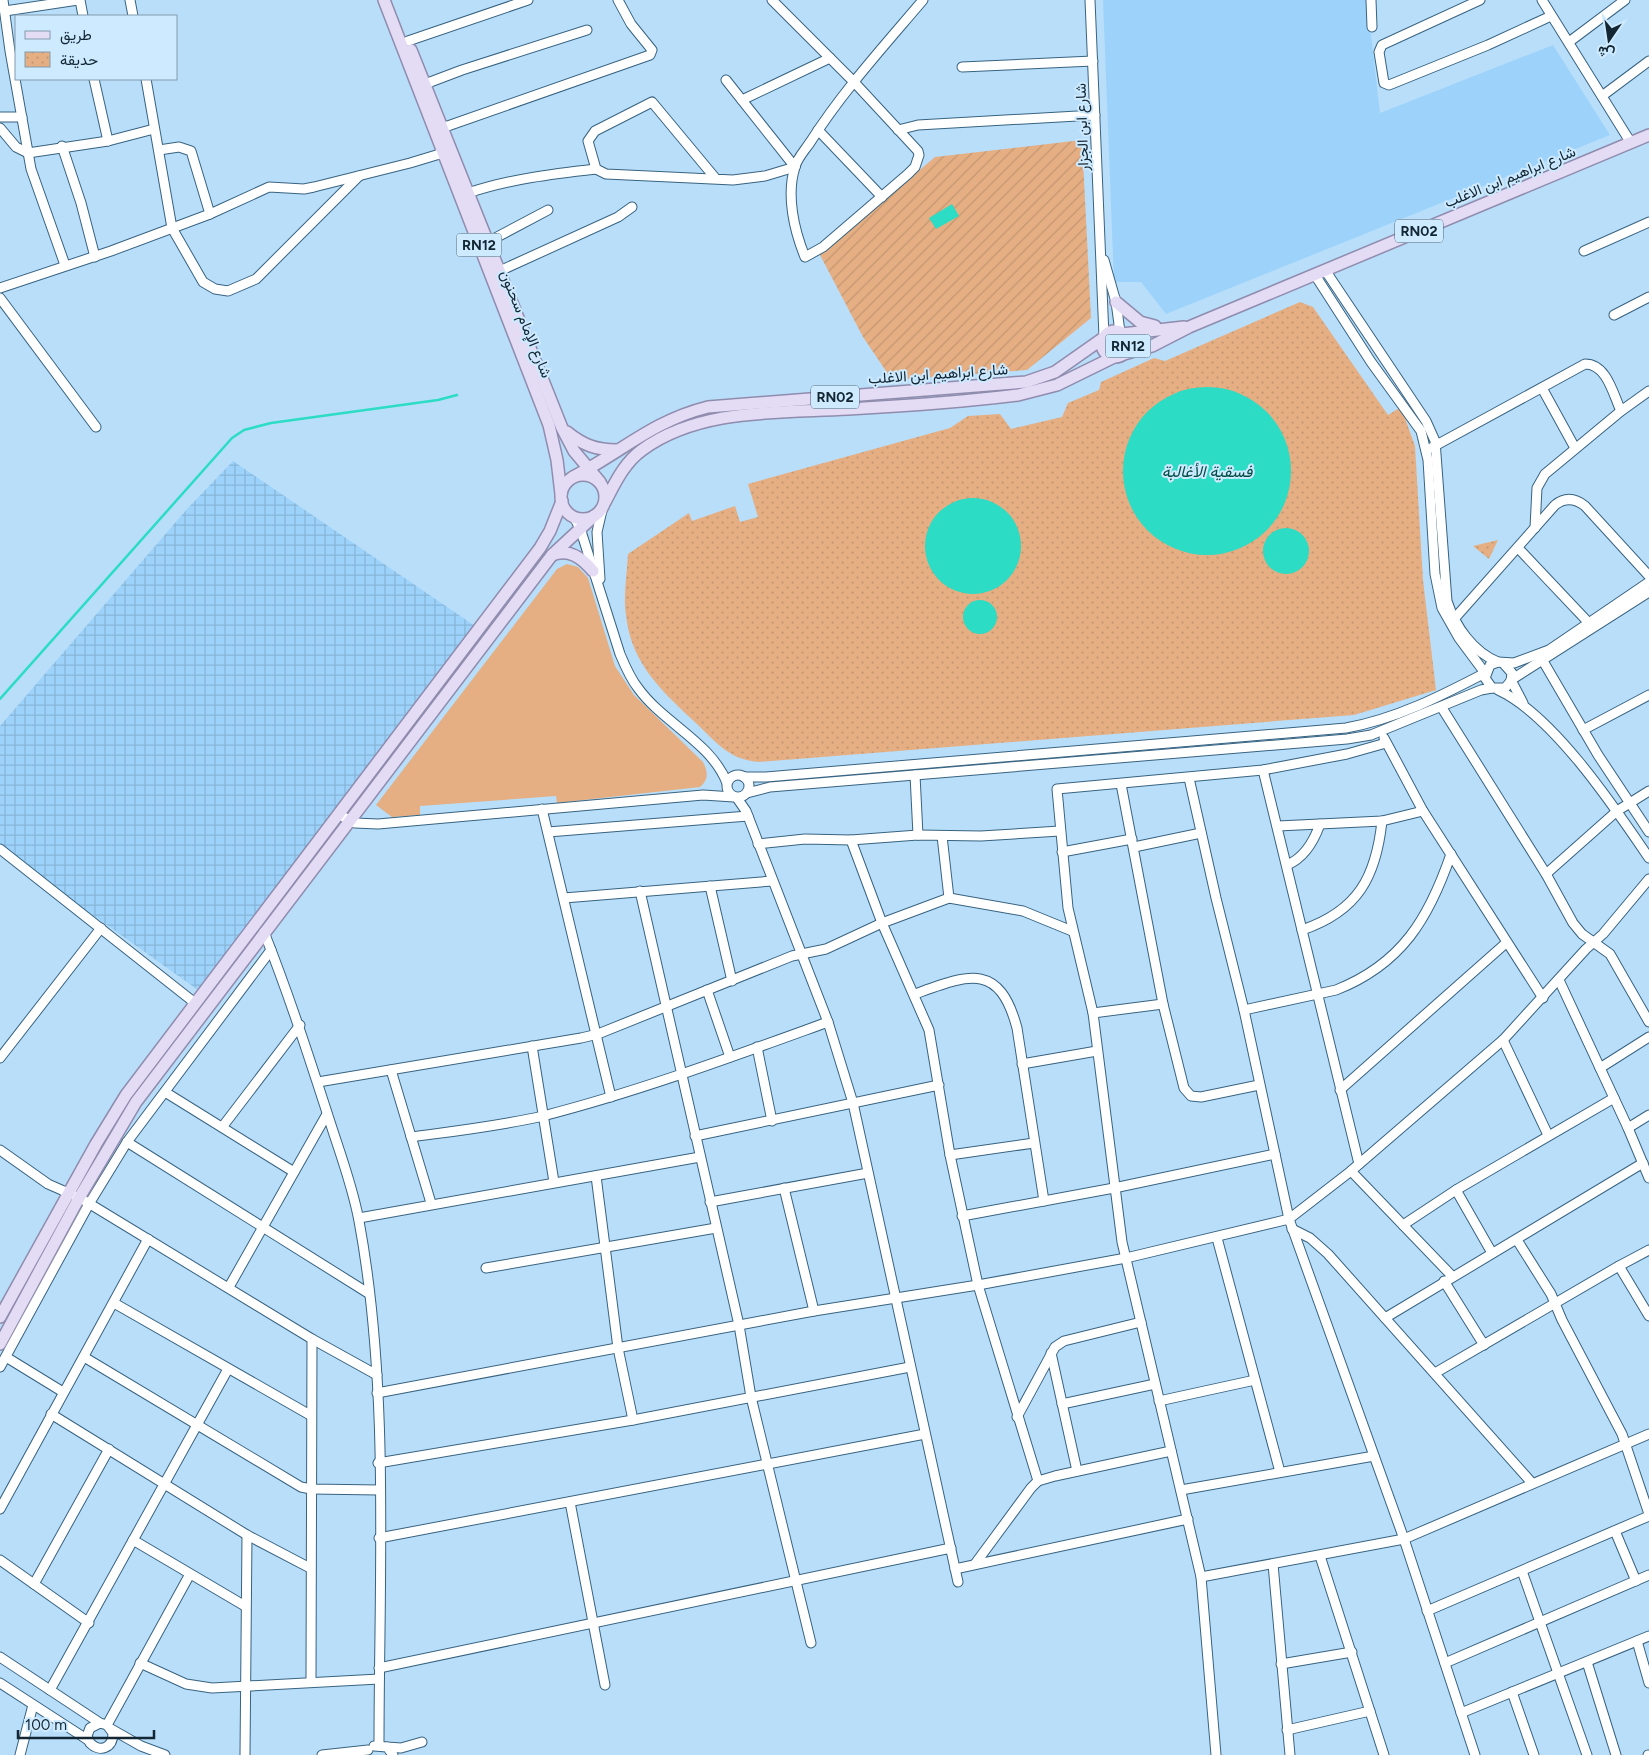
<svg xmlns="http://www.w3.org/2000/svg" width="1649" height="1755" viewBox="0 0 1649 1755" font-family="Figtree,Vazirmatn,sans-serif">
	<style>
		.built { fill: #9dd3fa }
		.industrial { fill: url(#industrial-grid) }
		.grass { fill: #e5af83 }
		.park { fill: url(#park-dots) }
		.garden { fill: url(#garden-furrows) }
		.water { fill: #2cdcc4 }
		.lines { fill: none; stroke-linecap: round; stroke-linejoin: round }
		.stream { stroke: #2cdcc4; stroke-width: 2.5 }
		.minor-casing { stroke: #376381; stroke-width: 11 }
		.major-casing { stroke: #8f8cad; stroke-width: 14 }
		.minor { stroke: #fff; stroke-width: 9 }
		.major { stroke: #e4dbf5; stroke-width: 11 }
		.labels { text-anchor: middle; stroke-width: 4; stroke-linejoin: round; paint-order: stroke }
		.shield { fill: #ceeaff; stroke: #4b6170; stroke-width: 1 }
		.shield-label { font-size: 14px; font-weight: bold; fill: #132633 }
		.street-label { font-size: 15px; fill: #132633; stroke: #ceeaff }
		.water-label { font-size: 16px; font-style: italic; fill: #024d44; stroke: #ceeaff }
	</style>
	<defs>
		<pattern id="industrial-grid" width="8" height="8" patternUnits="userSpaceOnUse" patternTransform="scale(1.25)"><rect width="8" height="8" fill="#9dd3fa"/><path d="M0 4h8M4 0v8" fill="none" stroke="#86b5d7"/></pattern>
		<pattern id="park-dots" width="8" height="8" patternUnits="userSpaceOnUse" patternTransform="scale(1.25)"><rect width="8" height="8" fill="#e5af83"/><path d="M2 2h.1M6 6h.1" fill="none" stroke="#c49672" stroke-width="1.8" stroke-linecap="round"/></pattern>
		<pattern id="garden-furrows" width="10" height="10" patternUnits="userSpaceOnUse" patternTransform="scale(1.25)"><rect width="10" height="10" fill="#e5af83"/><path d="M-1 1l2-2M0 10L10 0M9 11l2-2" fill="none" stroke="#c49672"/></pattern>
	</defs>
	<rect width="100%" height="100%" fill="#b9defa"/>
	<path class="built" d="M1103,0H1367L1380,113L1553,45L1610,135L1166,314L1141,282H1114Z"/>
	<path class="industrial" d="M233,461L475,626L198,990L0,849V726L187,509Z"/>
	<path class="grass" d="M567,564L578,567L588,578L615,666L634,695L703,762C708,772 709,779 700,787L557,803L556,796L420,806V815L392,817L376,805L557,569Z"/>
	<g class="park">
		<path d="M1300,302L1313,307L1388,415L1401,407L1415,446L1423,580L1436,690L1354,715L758,762C729,759 718,744 698,725C664,693 631,665 626,615C623,596 627,574 628,554L689,513L692,521L735,506L740,522L758,517L748,484L950,428L968,416L1000,414L1011,429L1062,417L1068,403L1099,390L1101,382L1154,358L1165,361Z"/>
		<path d="M1498,540L1489,559L1473,546Z"/>
	</g>
	<path class="garden" d="M1082,140L1091,318L1027,370L892,380L863,337L820,255L935,157Z"/>
	<g class="water">
		<path d="M952,204L959,216L936,229L929,218Z"/>
		<circle cx="1207" cy="471" r="84"/>
		<circle cx="973" cy="546" r="48"/>
		<circle cx="1286" cy="551" r="23"/>
		<circle cx="980" cy="617" r="17"/>
	</g>
	<g class="lines">
		<path class="stream" d="M0,699L232,438L244,430L271,423L438,400L457,395"/>
		<g class="minor-casing">
			<g id="minor">
				<path d="M3,0L10,51L31,169L65,265"/>
				<path d="M80,0L83,16"/>
				<path d="M130,0L133,16"/>
				<path d="M772,0L854,82L918,151L919,155L915,167L908,174L823,247L805,257C794,230 786,195 795,167C797,158 806,149 811,141C843,91 884,46 923,0"/>
				<path d="M1090,0L1104,337"/>
				<path d="M1371,0L1372,27"/>
				<path d="M1480,0L1382,45L1379,52L1384,83L1389,85L1488,45L1551,16"/>
				<path d="M1542,0L1631,143"/>
				<path d="M5,11L78,0"/>
				<path d="M408,41L528,0"/>
				<path d="M1569,42L1625,0"/>
				<path d="M962,67L1093,61"/>
				<path d="M94,79L108,141"/>
				<path d="M146,79L172,228L203,282L215,289L228,291L256,279L359,176"/>
				<path d="M726,80L795,167"/>
				<path d="M425,84L462,70L587,30"/>
				<path d="M1602,96L1649,61"/>
				<path d="M742,100L830,58"/>
				<path d="M0,117H22"/>
				<path d="M0,128L16,147L28,153L108,141L154,129"/>
				<path d="M442,128L650,55L652,50L631,24L618,0"/>
				<path d="M818,130L882,197"/>
				<path d="M898,130L918,125L1095,115"/>
				<path d="M62,146L81,203L95,257"/>
				<path d="M159,150L179,147L191,151L210,214"/>
				<path d="M716,179L652,102L595,131L588,141L596,169L606,174L733,180L765,176L795,167"/>
				<path d="M468,193C510,179 552,174 596,169"/>
				<path d="M482,245L548,210"/>
				<path d="M1584,251L1649,222"/>
				<path d="M1104,260L1116,302L1120,332"/>
				<path d="M1325,270L1426,421L1435,441L1447,601C1455,626 1473,652 1498,662"/>
				<path d="M493,274L618,217L632,207"/>
				<path d="M0,288L111,251L210,214L269,187L304,189L314,187L410,163L443,153"/>
				<path d="M0,298L96,427"/>
				<path d="M1614,315L1649,297"/>
				<path d="M1542,388L1575,448"/>
				<path d="M1431,448L1585,364C1607,364 1613,394 1621,411"/>
				<path d="M574,517L580,528L620,654C625,666 630,678 638,688C663,723 711,742 727,783"/>
				<path d="M1535,528L1537,488L1545,474L1621,411L1649,391"/>
				<path d="M1518,548L1588,622"/>
				<path d="M600,579L597,532L603,506"/>
				<path d="M1454,619L1555,505C1565,497 1575,498 1585,506L1649,576"/>
				<path d="M1543,661L1598,755L1649,832"/>
				<path d="M1503,663L1512,673L1511,681L1505,688H1492L1485,678L1490,665L1498,662L1514,663L1549,650L1649,582"/>
				<path d="M1498,690C1553,715 1615,808 1649,858"/>
				<path d="M1523,703L1511,680L1649,592"/>
				<path d="M1442,708L1546,874L1573,923L1582,934L1610,954L1649,1022"/>
				<path d="M1583,730L1649,695"/>
				<path d="M1384,738L1423,811L1543,998"/>
				<path d="M1263,770L1359,1164"/>
				<circle cx="738" cy="786" r="11"/>
				<path d="M915,775L918,835"/>
				<path d="M744,777H766L1346,728C1396,719 1441,696 1485,673L1459,638L1442,608L1435,574L1428,460L1421,431L1371,362L1315,275"/>
				<path d="M1189,778L1216,898L1244,1010L1289,1219L1404,1539L1475,1755"/>
				<path d="M1121,784L1163,1004L1184,1088L1191,1096L1201,1097L1259,1085"/>
				<path d="M747,793L770,787L1347,739L1371,735L1481,690L1492,688"/>
				<path d="M737,798L746,811L828,1022L853,1103L958,1582"/>
				<path d="M542,809L611,1097"/>
				<path d="M338,814L355,823L378,824L703,795L734,797"/>
				<path d="M1278,826L1382,821L1423,811"/>
				<path d="M548,832L748,816"/>
				<path d="M942,836L949,898"/>
				<path d="M851,840L882,923L929,1030L950,1155L978,1285L1038,1481"/>
				<path d="M758,844L805,839L851,840L918,835L981,836L1060,831"/>
				<path d="M1134,847L1201,833"/>
				<path d="M0,849L195,1003"/>
				<path d="M1062,852L1132,839"/>
				<path d="M1287,865C1304,858 1314,841 1320,824"/>
				<path d="M1546,874L1617,811L1649,791"/>
				<path d="M710,886L732,981"/>
				<path d="M640,891L739,1325L751,1397L811,1643"/>
				<path d="M564,898L772,881"/>
				<path d="M1302,930C1358,911 1376,877 1382,821"/>
				<path d="M264,932C289,995 310,1060 331,1125C341,1156 353,1188 359,1221C390,1388 379,1574 379,1745"/>
				<path d="M1559,980L1628,1128L1649,1178"/>
				<path d="M707,990L730,1057"/>
				<path d="M915,994C968,975 999,961 1017,1028L1044,1201"/>
				<path d="M1244,1010L1336,990C1402,964 1429,918 1451,854"/>
				<path d="M1093,1013L1163,1004"/>
				<path d="M1503,1040L1548,1135"/>
				<path d="M532,1046L554,1182"/>
				<path d="M757,1047L772,1121"/>
				<path d="M0,1058L101,928"/>
				<path d="M1022,1064L1097,1051"/>
				<path d="M1600,1068L1649,1037"/>
				<path d="M391,1070L431,1203"/>
				<path d="M318,1082L581,1038L598,1034L792,956L826,949L882,923L949,898L1023,911L1072,931"/>
				<path d="M1340,1090L1506,943"/>
				<path d="M165,1092L294,1172"/>
				<path d="M223,1126L300,1025"/>
				<path d="M1628,1128L1649,1115"/>
				<path d="M695,1136L939,1085"/>
				<path d="M411,1137C455,1131 500,1126 543,1116C640,1091 734,1056 828,1022"/>
				<path d="M127,1142L368,1293"/>
				<path d="M0,1150L48,1184L73,1195"/>
				<path d="M950,1155L1034,1143"/>
				<path d="M1351,1171L1452,1276"/>
				<path d="M596,1176L618,1348L633,1420"/>
				<path d="M784,1188L814,1311"/>
				<path d="M1456,1190L1492,1253"/>
				<path d="M85,1201L312,1339L377,1375"/>
				<path d="M710,1202L868,1173"/>
				<path d="M962,1216L1114,1188L1275,1154"/>
				<path d="M359,1218L700,1157"/>
				<path d="M1403,1225L1456,1190L1614,1098"/>
				<path d="M1292,1229L1310,1238L1328,1254L1532,1483"/>
				<path d="M1217,1238L1280,1472"/>
				<path d="M1517,1240L1551,1294L1562,1320L1622,1434L1649,1514"/>
				<path d="M1619,1266L1649,1316"/>
				<path d="M486,1268L716,1228"/>
				<path d="M1444,1281L1484,1345"/>
				<path d="M229,1287L327,1114"/>
				<path d="M114,1303L310,1415"/>
				<path d="M1385,1318L1643,1163"/>
				<path d="M1051,1353L1077,1471"/>
				<path d="M6,1357L63,1392"/>
				<path d="M84,1357L301,1487L311,1489L379,1490"/>
				<path d="M0,1367L89,1204L127,1142L271,950"/>
				<path d="M1435,1373L1619,1266L1649,1250"/>
				<path d="M377,1393L814,1311L978,1285L1126,1258L1289,1219L1351,1171L1503,1040L1586,949L1603,934L1649,879"/>
				<path d="M1159,1401L1255,1380"/>
				<path d="M1062,1404L1155,1384"/>
				<path d="M51,1414L247,1535L310,1568"/>
				<path d="M1017,1417L1055,1347L1064,1341L1141,1322"/>
				<path d="M378,1463L633,1420L910,1367"/>
				<path d="M1181,1490L1374,1456"/>
				<path d="M570,1502L605,1685"/>
				<path d="M0,1509L148,1239"/>
				<path d="M1615,1531L1636,1581"/>
				<path d="M379,1538L925,1434"/>
				<path d="M133,1540L245,1606"/>
				<path d="M1320,1556L1384,1755"/>
				<path d="M0,1560L89,1623"/>
				<path d="M975,1564L1031,1488L1038,1481L1055,1476L1171,1451"/>
				<path d="M1273,1564L1290,1755"/>
				<path d="M955,1569L1188,1519"/>
				<path d="M1522,1571L1587,1755"/>
				<path d="M1201,1577L1404,1539L1649,1434"/>
				<path d="M34,1584L109,1449"/>
				<path d="M1427,1611L1649,1516"/>
				<path d="M1637,1641L1649,1683"/>
				<path d="M0,1657L100,1723L107,1725L113,1733C113,1748 100,1753 90,1743L87,1736L90,1728L100,1723"/>
				<path d="M1587,1662L1616,1755"/>
				<path d="M140,1663L186,1684L212,1688L379,1679"/>
				<path d="M1445,1663L1649,1575"/>
				<path d="M1281,1664L1352,1652"/>
				<path d="M379,1668L951,1548"/>
				<path d="M311,1682L312,1339"/>
				<path d="M0,1683L88,1740"/>
				<path d="M50,1690L228,1369"/>
				<path d="M1512,1692L1534,1755"/>
				<path d="M1461,1713L1649,1636"/>
				<path d="M107,1725L190,1574"/>
				<path d="M111,1729L141,1746L165,1755"/>
				<path d="M1287,1730L1370,1711"/>
				<path d="M374,1746L387,1747L393,1755"/>
				<path d="M387,1747L401,1748L422,1742"/>
				<path d="M20,1755L33,1705"/>
				<path d="M245,1755L247,1535"/>
				<path d="M322,1755L368,1750"/>
				<path d="M1216,1755L1201,1577L1122,1242L1093,1013L1068,908L1057,789L1263,770L1347,754L1386,743"/>
				<path d="M1648,1755H1649"/>
			</g>
		</g>
		<g class="major-casing">
			<g id="major">
				<path d="M384,0L549,425L557,460L561,494"/>
				<path d="M411,50L562,428L574,451L600,482"/>
				<path d="M1116,302L1140,322L1155,326"/>
				<circle cx="1115" cy="344" r="13"/>
				<path d="M1122,334L1184,327"/>
				<path d="M1124,354L1152,346L1189,327L1649,135"/>
				<path d="M567,432C583,445 596,450 617,450"/>
				<circle cx="583" cy="497" r="22"/>
				<path d="M573,477C622,452 652,421 708,407L1026,382L1055,372L1102,339"/>
				<path d="M605,502C615,483 624,463 642,450C699,408 780,413 848,409C904,406 962,402 1018,395L1057,385L1114,357"/>
				<path d="M552,555C569,548 582,558 593,571"/>
				<path d="M0,1317L96,1144L126,1095L540,548L550,531L562,501"/>
				<path d="M0,1344L79,1198L136,1102L552,555L594,516"/>
			</g>
		</g>
		<use href="#minor" class="minor"/>
		<use href="#major" class="major"/>
	</g>
	<g class="labels">
		<g class="shield">
			<rect x="1395" y="219.5" width="48" height="23" rx="4"/>
			<rect x="456.5" y="233.5" width="45" height="23" rx="4"/>
			<rect x="1105.5" y="334.5" width="45" height="23" rx="4"/>
			<rect x="811" y="385.5" width="48" height="23" rx="4"/>
		</g>
		<g class="shield-label">
			<text x="1419" y="236">RN02</text>
			<text x="479" y="250">RN12</text>
			<text x="1128" y="351">RN12</text>
			<text x="835" y="402">RN02</text>
		</g>
		<g class="street-label">
			<text transform="translate(1082 127) rotate(-92)" y="5">شارع ابن الجزار</text>
			<text transform="translate(1510 177) rotate(-22)" y="5">شارع ابراهيم ابن الاغلب</text>
			<text transform="translate(526 324) rotate(68)" y="5">شارع الإمام سحنون</text>
			<text transform="translate(938 374) rotate(-4)" y="5">شارع ابراهيم ابن الاغلب</text>
		</g>
		<g class="water-label">
			<text x="1207" y="477">فسقية الأغالبة</text>
		</g>
	</g>
	<rect x="15" y="15" width="162" height="65" fill="#ceeaff" stroke="#839cad"/>
	<rect x="25" y="31" width="25" height="8" fill="#e4dbf5" stroke="#839cad"/>
	<text x="60" y="40" font-size="15" fill="#132633">طريق</text>
	<rect x="25" y="52" width="25" height="15" fill="url(#park-dots)" stroke="#839cad"/>
	<text x="60" y="65" font-size="15" fill="#132633">حديقة</text>
	<g transform="translate(1609 40) rotate(193)" stroke="#ceeaff" stroke-width="4" paint-order="stroke">
	<path d="M0-4L9 19L0 12L-9 19Z" fill="#132633"/>
	<text y="-8" font-size="14" font-weight="bold" text-anchor="middle" fill="#132633">ش</text>
	</g>
	<path d="M18 1730v8h136v-8" fill="none" stroke="#132633" stroke-width="2.5"/>
	<text x="25" y="1730" font-size="15" fill="#132633" stroke="#ceeaff" stroke-width="4" paint-order="stroke">100 m</text>
</svg>
